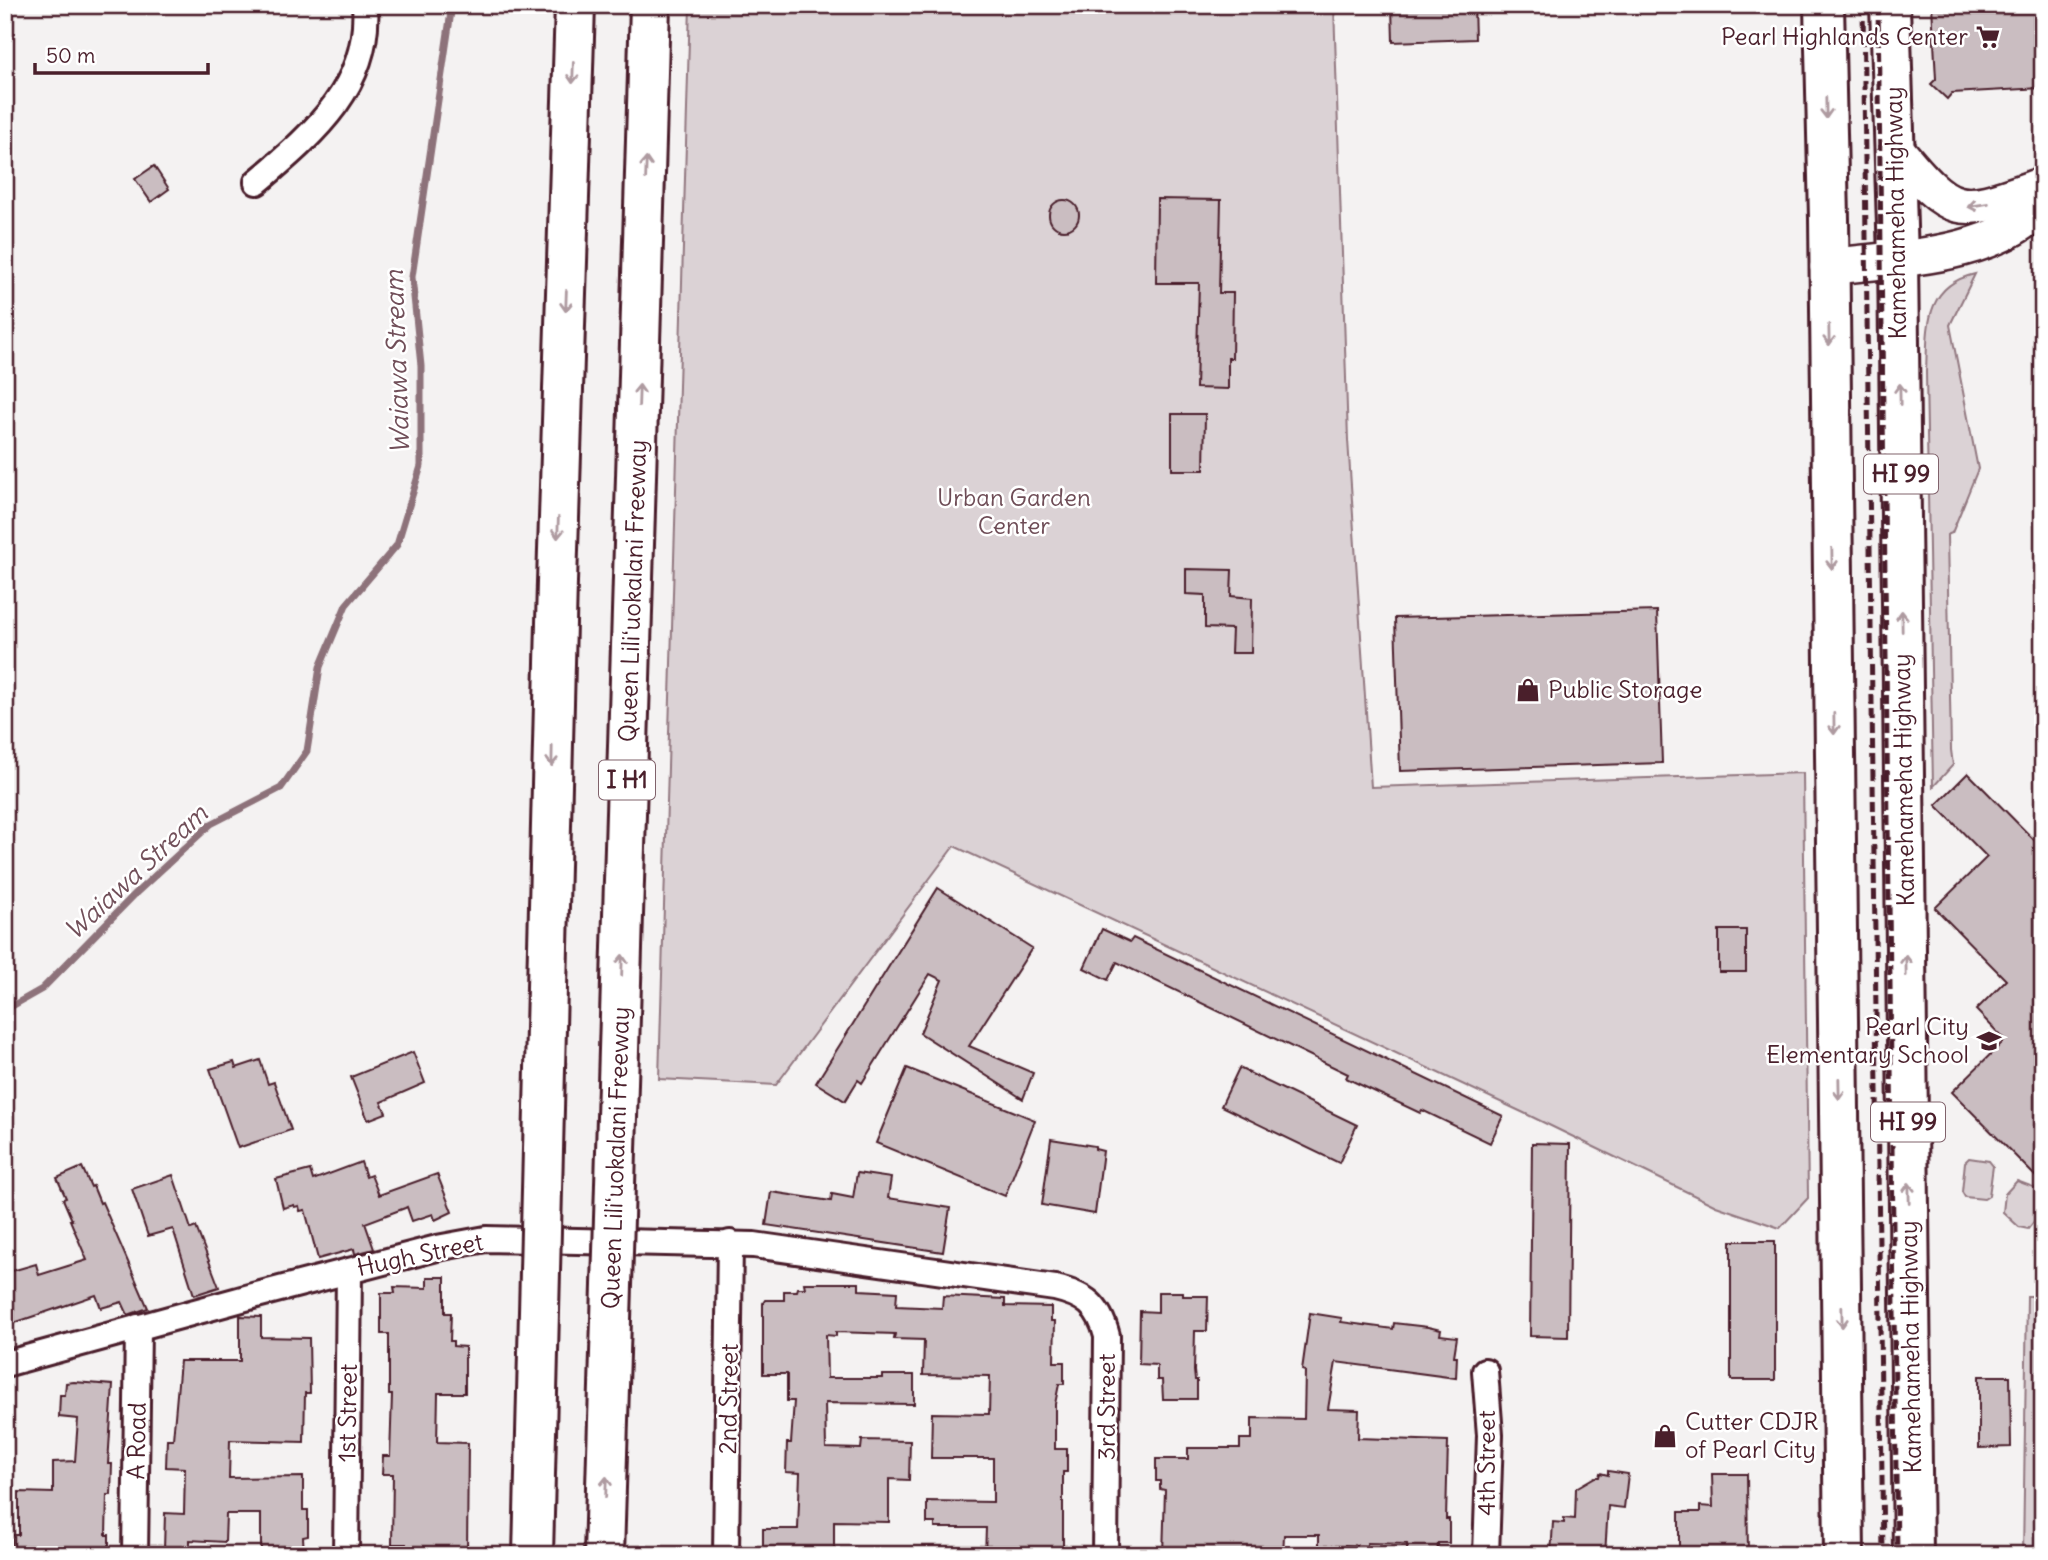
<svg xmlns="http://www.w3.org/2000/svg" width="2048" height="1560" viewBox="0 0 2048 1560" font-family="Delius,sans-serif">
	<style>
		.green { fill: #dbd2d5; stroke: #927880; stroke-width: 2 }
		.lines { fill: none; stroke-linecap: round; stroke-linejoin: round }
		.stream { stroke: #8d727a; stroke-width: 7 }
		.building { fill: #cabdc1; stroke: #4a1f2b; stroke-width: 2 }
		.minor-casing { stroke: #4a1f2b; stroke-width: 30 }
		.secondary-casing { stroke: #4a1f2b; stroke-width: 40 }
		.primary-casing { stroke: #4a1f2b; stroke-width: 44 }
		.minor { stroke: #fff; stroke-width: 24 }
		.secondary { stroke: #fff; stroke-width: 35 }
		.primary { stroke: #fff; stroke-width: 38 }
		.rail { stroke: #4a1f2b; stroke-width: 5; stroke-dasharray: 10 5; stroke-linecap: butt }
		.motorway-bridge-casing { stroke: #4a1f2b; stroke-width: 44; stroke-linecap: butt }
		.motorway-bridge { stroke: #fff; stroke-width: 38 }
		.oneway { stroke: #ae9aa0 }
		.labels { text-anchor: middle; stroke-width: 5; stroke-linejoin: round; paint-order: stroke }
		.shield { fill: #fff; stroke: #80626b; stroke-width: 2 }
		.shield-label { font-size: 23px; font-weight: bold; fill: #4a1f2b }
		.poi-label { font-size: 24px; fill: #4a1f2b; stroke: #fff; text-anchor: end }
		.street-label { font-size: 24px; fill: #4a1f2b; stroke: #fff }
		.park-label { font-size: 24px; fill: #6e4c56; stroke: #fff }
		.water-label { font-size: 26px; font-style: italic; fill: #714f59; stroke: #fff }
	</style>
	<rect width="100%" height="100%" fill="#f4f2f2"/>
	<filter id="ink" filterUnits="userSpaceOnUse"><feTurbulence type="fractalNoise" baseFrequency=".0143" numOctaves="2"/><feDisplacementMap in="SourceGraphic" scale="14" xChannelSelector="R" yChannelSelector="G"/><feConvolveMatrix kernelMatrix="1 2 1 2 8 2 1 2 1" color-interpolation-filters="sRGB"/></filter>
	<g filter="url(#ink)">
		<g class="green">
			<path d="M690,5H1334L1348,440L1371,787L1803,773L1808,1198L1780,1228L1716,1206L1524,1113L954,846L776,1085L659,1079Z"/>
			<path d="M1975,274L1950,325L1978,469L1952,533L1947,535L1951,750L1953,765L1933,787L1926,372C1928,329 1923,286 1975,274Z"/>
			<path d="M1969,1158L1989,1161L1993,1166L1989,1196L1984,1199L1965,1197L1962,1192L1965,1162Z"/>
			<path d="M2017,1181L2036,1188L2043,1196V1210L2028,1229L2019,1227L2003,1212L2005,1194Z"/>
			<path d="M2027,1296H2043V1555H2023Z"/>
		</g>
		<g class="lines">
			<path class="stream" d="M5,1010L42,989L136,893L211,824L281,788L307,751L320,667L346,605L397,545L421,466V366L412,277L452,5"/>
		</g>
		<g class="building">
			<path d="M1392,5H1474L1475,39L1393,42Z"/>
			<path d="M1932,5H2043V88L1952,93L1947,99L1931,84L1936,79Z"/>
			<path d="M154,166L169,189L151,202L135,179Z"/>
			<path d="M1157,199L1221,200L1219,293H1233L1232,358H1228V389L1196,388L1199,283H1156Z"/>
			<circle cx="1064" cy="215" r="15"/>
			<path d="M1172,414H1205L1204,470H1172Z"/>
			<path d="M1186,569L1232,570L1231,596L1252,598L1251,653H1231L1232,629L1205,628V595L1186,594Z"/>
			<path d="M1657,611L1662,763L1400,771L1395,618Z"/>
			<path d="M1968,773L2043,849V1184L1952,1092L2005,1040L1976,1010L2006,980L1935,908L1987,857L1936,805Z"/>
			<path d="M938,888L1032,948L969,1046L1033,1073L1023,1099L920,1033L942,980L930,974L862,1083L858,1080L845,1101L816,1083Z"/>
			<path d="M1102,929L1130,942L1133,938L1503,1116L1490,1143L1422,1110L1420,1113L1346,1078L1348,1074L1117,962L1108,980L1084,968Z"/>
			<rect x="1719" y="930" width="27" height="42"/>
			<path d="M413,1052L425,1083L381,1102L386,1113L368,1120L351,1077Z"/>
			<path d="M260,1060L268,1084L274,1082L291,1130L238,1148L210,1069L234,1062L236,1068Z"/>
			<path d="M907,1068L1035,1120L1005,1196L876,1143Z"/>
			<path d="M1239,1068L1357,1125L1339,1163L1221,1106Z"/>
			<path d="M1051,1139L1095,1146V1149L1103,1151L1095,1214L1042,1205Z"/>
			<path d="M1532,1143L1570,1144L1568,1337L1530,1336Z"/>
			<path d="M361,1162L366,1177L371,1175L379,1195L437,1174L452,1212L435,1220L433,1214L412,1221L407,1207L405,1208L365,1223L374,1249L355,1254L354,1249L318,1259L305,1210L300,1211L299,1206L294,1207V1205L283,1208L276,1179L310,1170L313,1180Z"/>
			<path d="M82,1167L91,1187L93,1186L100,1203L102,1202L148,1308L128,1315L122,1302L101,1308L96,1295L5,1326V1273L36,1264L39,1275L87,1260L70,1220H72L63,1199L66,1198L57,1178Z"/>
			<path d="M857,1173L891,1178L888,1198L950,1208L943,1252L766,1225L771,1192L831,1201L832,1194L853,1198Z"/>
			<path d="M173,1175L191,1229L196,1227L219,1287L194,1295L173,1229L148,1236L132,1189Z"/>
			<rect x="1731" y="1241" width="44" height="139"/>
			<path d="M427,1277H445V1313H451L450,1341H453V1346L465,1347V1393H438L437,1442L468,1443L467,1552L406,1551V1544H392L393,1474H382L383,1456H390L392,1395H389V1334H381V1293H395L394,1287L427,1288Z"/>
			<path d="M804,1283H859V1290L897,1292L896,1306L942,1308L943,1296L1005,1299V1306L1051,1307V1321H1055L1054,1362H1064V1384H1059L1055,1404V1449H1067V1472H1063V1555H985L986,1528H935V1523H927V1501L993,1502V1458H931L932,1413L989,1414L990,1376L923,1375L924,1340L894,1339L895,1334L836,1332V1336L826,1335L827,1378H882V1375H914V1404L825,1403L826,1448L861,1449L862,1440L910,1441L909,1480L889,1479V1522L834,1521V1555H763V1529H798L800,1473L786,1472L787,1443H791L794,1401H787V1374H763V1303L765,1300H784V1291H797L798,1288H805Z"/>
			<path d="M1158,1292H1183V1296H1208L1207,1331H1195L1194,1371L1195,1380H1197V1399H1163L1162,1380H1157V1365L1139,1364L1140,1311L1158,1312Z"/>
			<path d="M1310,1313L1342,1318L1341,1322L1393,1329L1394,1323L1428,1327L1441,1330L1440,1335L1457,1337L1454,1356H1457L1456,1378L1336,1362L1328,1409L1359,1410L1358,1438L1448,1441L1446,1519H1449V1543H1438L1437,1555H1407V1544L1367,1543V1546L1345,1545V1555H1319V1535H1284L1283,1555H1163L1165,1490L1160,1489V1481H1156V1459H1188V1448H1240V1439H1252V1418L1304,1419L1305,1371L1302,1370Z"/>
			<path d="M240,1316L261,1317V1337L309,1338L310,1393H305L304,1442L230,1440L229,1478L303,1477V1510H308V1536L303,1537L304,1553L261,1552V1514H226L225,1542L190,1540V1551L164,1550L165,1513L184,1514L185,1468L166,1467L167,1439H173L180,1361H240Z"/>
			<path d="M1979,1376H2010L2011,1447L1979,1448Z"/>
			<path d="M74,1382L113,1385L108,1464H112L111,1495H107L106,1535H109V1555H12V1535H19V1492L53,1493V1462L75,1461L78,1419L59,1417L60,1395H65L66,1383Z"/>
			<path d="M1608,1471L1628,1474L1624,1508L1608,1506L1605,1555H1551L1553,1522L1564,1523V1518L1575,1519L1576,1488L1595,1477H1599L1600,1473L1608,1475Z"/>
			<path d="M1712,1474H1747L1748,1555H1679V1512H1700V1506L1713,1507Z"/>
		</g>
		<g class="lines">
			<g class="minor-casing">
				<g id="minor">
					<path d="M257,182C313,134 371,86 365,5"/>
					<path d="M5,1364L253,1296L437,1248L486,1239L754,1245L1055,1288C1085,1295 1099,1305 1107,1336L1105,1555"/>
					<path d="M1485,1371L1490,1435L1486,1555"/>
					<path d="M135,1555L138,1327"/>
					<path d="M346,1555L349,1271"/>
					<path d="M726,1555L730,1243"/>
				</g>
			</g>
			<g class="secondary-casing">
				<g id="secondary">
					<path d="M1896,149C1955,221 1960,214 2043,185"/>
					<path d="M1828,267C1896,258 1994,258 2043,204"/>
				</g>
			</g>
			<g class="primary-casing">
				<g id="primary">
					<path d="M1824,5L1829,219L1844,1555"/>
					<path d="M1890,5L1898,258L1913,1555"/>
				</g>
			</g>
			<use href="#minor" class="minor"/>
			<use href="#secondary" class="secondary"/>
			<use href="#primary" class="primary"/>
			<g class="rail">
				<path d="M1863,5L1883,1555"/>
				<path d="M1878,5L1897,1555"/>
			</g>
			<g class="motorway-bridge-casing">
				<g id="motorway-bridge">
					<path d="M533,1555L557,582L575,5"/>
					<path d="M604,1555L650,5"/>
				</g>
			</g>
			<use href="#motorway-bridge" class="motorway-bridge"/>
		</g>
		<defs><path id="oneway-shaft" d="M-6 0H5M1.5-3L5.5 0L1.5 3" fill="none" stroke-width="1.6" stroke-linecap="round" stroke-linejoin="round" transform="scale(1.75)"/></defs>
		<g class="oneway">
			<use href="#oneway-shaft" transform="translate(573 73) rotate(92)"/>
			<use href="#oneway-shaft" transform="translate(1826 108) rotate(89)"/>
			<use href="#oneway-shaft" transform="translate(646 168) rotate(-88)"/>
			<use href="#oneway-shaft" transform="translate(1978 205) rotate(171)"/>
			<use href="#oneway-shaft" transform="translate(566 301) rotate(92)"/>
			<use href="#oneway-shaft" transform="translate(1829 335) rotate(89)"/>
			<use href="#oneway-shaft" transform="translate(1900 394) rotate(-91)"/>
			<use href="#oneway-shaft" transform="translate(639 395) rotate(-88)"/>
			<use href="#oneway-shaft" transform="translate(558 528) rotate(92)"/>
			<use href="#oneway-shaft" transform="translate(1832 559) rotate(89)"/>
			<use href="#oneway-shaft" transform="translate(1902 621) rotate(-91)"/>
			<use href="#oneway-shaft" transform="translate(1834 724) rotate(89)"/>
			<use href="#oneway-shaft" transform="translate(552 756) rotate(91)"/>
			<use href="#oneway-shaft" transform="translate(622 965) rotate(-88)"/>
			<use href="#oneway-shaft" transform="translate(1906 965) rotate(-91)"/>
			<use href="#oneway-shaft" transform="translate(1839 1089) rotate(89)"/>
			<use href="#oneway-shaft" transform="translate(1909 1193) rotate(-91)"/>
			<use href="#oneway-shaft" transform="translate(1842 1317) rotate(89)"/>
			<use href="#oneway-shaft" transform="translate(606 1487) rotate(-88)"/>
		</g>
	</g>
	<defs>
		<g id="supermarket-bare" transform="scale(1.89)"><path d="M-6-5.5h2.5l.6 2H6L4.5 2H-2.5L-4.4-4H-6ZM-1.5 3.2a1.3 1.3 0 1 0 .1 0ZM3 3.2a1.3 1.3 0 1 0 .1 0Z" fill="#4a1f2b" stroke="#fff" stroke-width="2.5" paint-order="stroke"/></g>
		<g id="shop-bare" transform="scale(1.89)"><path d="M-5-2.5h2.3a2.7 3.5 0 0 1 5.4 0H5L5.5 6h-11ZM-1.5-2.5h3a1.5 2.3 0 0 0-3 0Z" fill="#4a1f2b" stroke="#fff" stroke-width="2.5" paint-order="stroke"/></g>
		<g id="school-bare" transform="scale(1.89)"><path d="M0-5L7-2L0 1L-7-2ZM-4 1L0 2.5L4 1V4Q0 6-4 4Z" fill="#4a1f2b" stroke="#fff" stroke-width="2.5" paint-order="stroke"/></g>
	</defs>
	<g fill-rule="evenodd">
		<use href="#supermarket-bare" x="1988" y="37"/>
		<use href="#shop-bare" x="1528" y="690"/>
		<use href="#school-bare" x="1989" y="1041"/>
		<use href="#shop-bare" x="1665" y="1436"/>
	</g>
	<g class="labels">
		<g class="shield">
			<rect x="1864" y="454.5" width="74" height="39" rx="5"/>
			<rect x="599" y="760.5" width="56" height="39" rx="5"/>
			<rect x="1871" y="1102.5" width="74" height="39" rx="5"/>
		</g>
		<g class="shield-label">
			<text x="1901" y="482">HI 99</text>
			<text x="627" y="788">I H1</text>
			<text x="1908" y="1130">HI 99</text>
		</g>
		<g class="poi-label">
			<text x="1968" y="45">Pearl Highlands Center</text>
			<text x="1548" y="698" text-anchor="start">Public Storage</text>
			<text x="1969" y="1035">Pearl City<tspan x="1969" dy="28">Elementary School</tspan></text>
			<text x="1685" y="1430" text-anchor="start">Cutter CDJR<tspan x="1685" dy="28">of Pearl City</tspan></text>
		</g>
		<g class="street-label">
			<text transform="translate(1896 213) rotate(-91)" y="8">Kamehameha Highway</text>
			<text transform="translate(633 591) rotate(-88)" y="8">Queen Liliʻuokalani Freeway</text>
			<text transform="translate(1904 780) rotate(-91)" y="8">Kamehameha Highway</text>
			<text transform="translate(616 1158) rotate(-88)" y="8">Queen Liliʻuokalani Freeway</text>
			<text transform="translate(420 1255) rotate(-12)" y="8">Hugh Street</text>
			<text transform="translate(1911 1347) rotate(-91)" y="8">Kamehameha Highway</text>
			<text transform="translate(729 1399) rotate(-89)" y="8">2nd Street</text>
			<text transform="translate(1107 1407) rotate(-90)" y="8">3rd Street</text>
			<text transform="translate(348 1413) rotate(-89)" y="8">1st Street</text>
			<text transform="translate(137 1441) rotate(-89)" y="8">A Road</text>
			<text transform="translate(1487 1463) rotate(-90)" y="8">4th Street</text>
		</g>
		<g class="park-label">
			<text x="1014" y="506">Urban Garden<tspan x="1014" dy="28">Center</tspan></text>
		</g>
		<g class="water-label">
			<text transform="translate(397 362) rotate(-92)" y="9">Waiawa Stream</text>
			<text transform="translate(136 872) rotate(-43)" y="9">Waiawa Stream</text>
		</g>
	</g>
	<rect width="2048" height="1560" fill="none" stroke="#fff" stroke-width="28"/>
	<rect x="14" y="14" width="2020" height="1532" fill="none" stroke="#4a1f2b" stroke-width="2.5" filter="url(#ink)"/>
	<path d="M35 63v10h173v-10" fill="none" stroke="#4a1f2b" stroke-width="3.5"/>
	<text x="46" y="63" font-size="21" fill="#4a1f2b" stroke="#ffffff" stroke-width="5" paint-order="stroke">50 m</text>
</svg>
